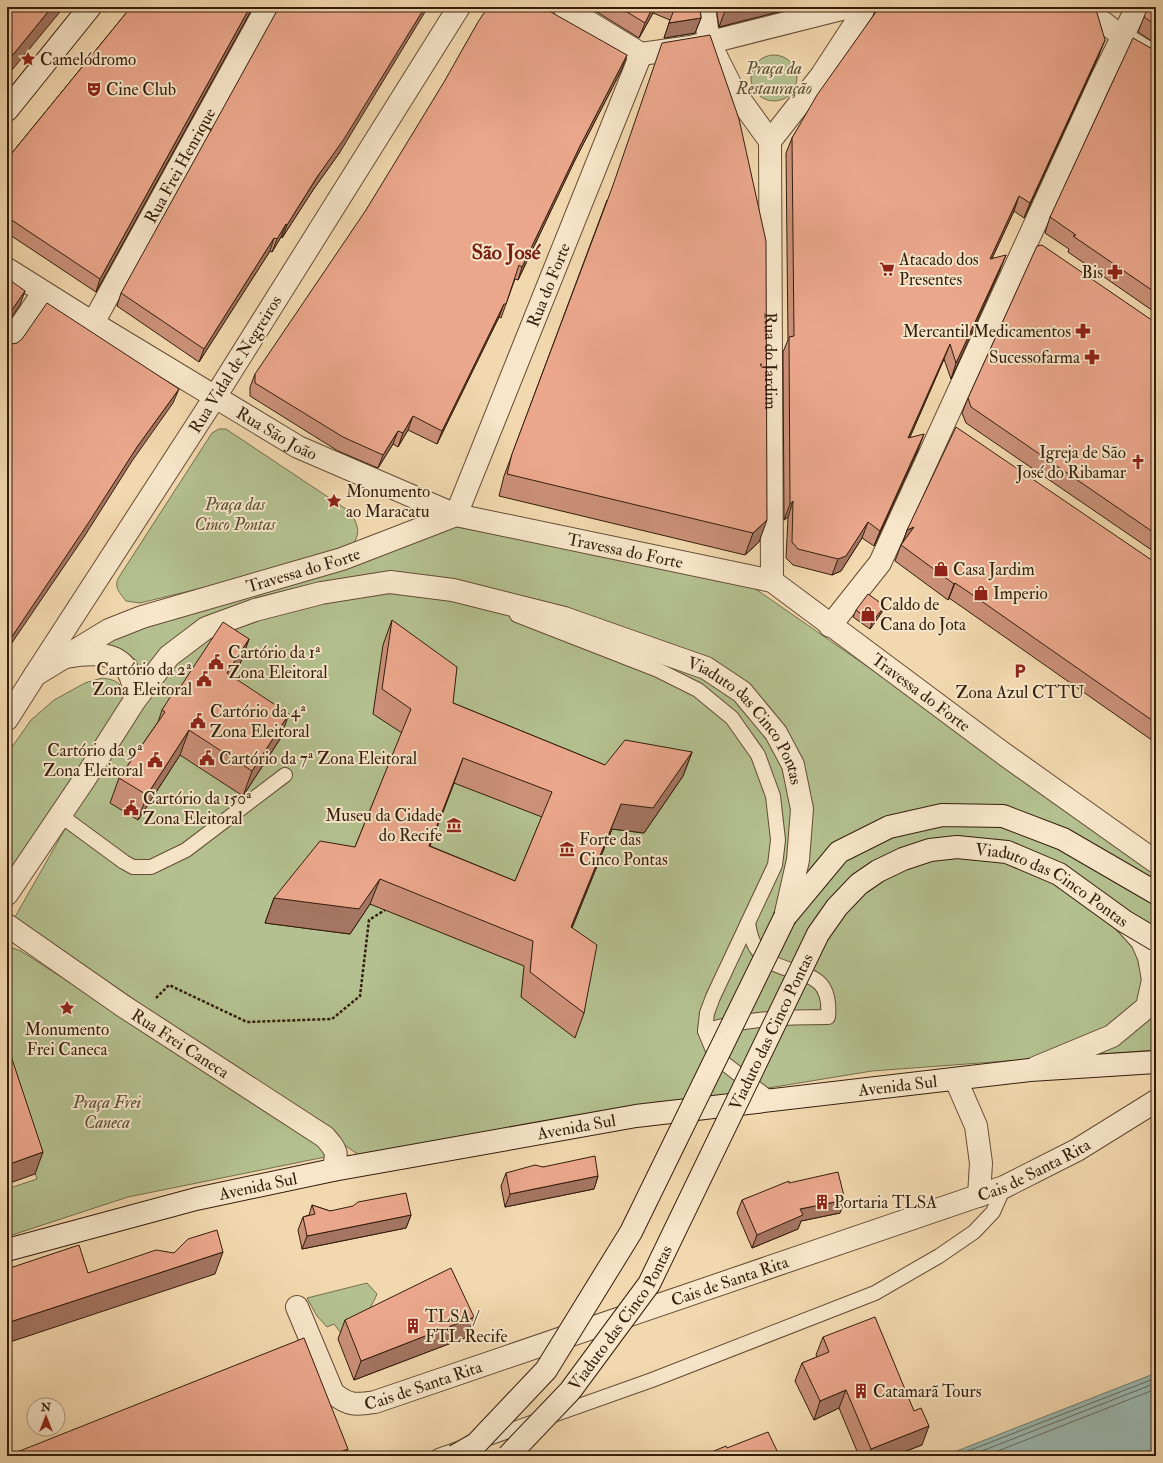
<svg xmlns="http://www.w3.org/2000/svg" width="1163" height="1463" viewBox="0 0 1163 1463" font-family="'IM FELL Double Pica',serif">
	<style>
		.green { fill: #b4c08f; stroke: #746e4e }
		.water { fill: #9cb9b1; stroke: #727b6f }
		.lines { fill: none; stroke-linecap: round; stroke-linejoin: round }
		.shore { stroke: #686b5e; stroke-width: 1 }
		.service-casing { stroke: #644c34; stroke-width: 16 }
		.pedestrian-casing { stroke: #644c34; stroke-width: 23 }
		.minor-casing { stroke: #644c34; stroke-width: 24 }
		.tertiary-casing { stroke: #644c34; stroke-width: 24 }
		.secondary-casing { stroke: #341d0c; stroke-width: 24 }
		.path { stroke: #341d0c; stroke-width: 2.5; stroke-dasharray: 3 2; stroke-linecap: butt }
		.service { stroke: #f7e6ca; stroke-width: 14 }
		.pedestrian { stroke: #f7e6ca; stroke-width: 21 }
		.minor { stroke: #f7e6ca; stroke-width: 22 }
		.tertiary { stroke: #f7e6ca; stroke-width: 22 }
		.secondary { stroke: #f7e6ca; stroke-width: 22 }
		.secondary-bridge-casing { stroke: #341d0c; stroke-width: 24; stroke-linecap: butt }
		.secondary-bridge { stroke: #f7e6ca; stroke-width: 22 }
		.wall { fill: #ca9078; stroke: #341d0c; fill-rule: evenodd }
		.shaded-wall { fill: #a47562; stroke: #341d0c }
		.building { fill: #eba78c; stroke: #341d0c; fill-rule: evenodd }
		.labels { text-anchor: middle; stroke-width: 4; stroke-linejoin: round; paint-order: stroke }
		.poi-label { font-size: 17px; fill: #341d0c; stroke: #f7e6ca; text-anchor: start }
		.park-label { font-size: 17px; font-style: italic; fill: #5a4e33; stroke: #f7e6ca }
		.street-label { font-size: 17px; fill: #341d0c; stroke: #f7e6ca }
		.district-label { font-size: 21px; font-weight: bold; fill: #7a1f14; stroke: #f7e6ca }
	</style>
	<rect width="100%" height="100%" fill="#f2d8ae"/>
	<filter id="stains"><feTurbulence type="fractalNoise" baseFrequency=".005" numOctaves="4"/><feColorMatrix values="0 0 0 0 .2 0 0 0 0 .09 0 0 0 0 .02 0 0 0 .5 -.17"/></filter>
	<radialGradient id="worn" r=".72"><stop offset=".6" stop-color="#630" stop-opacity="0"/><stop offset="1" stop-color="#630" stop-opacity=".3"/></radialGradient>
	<g class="green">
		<circle cx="774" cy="78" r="23"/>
		<path d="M219,429H226L349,511C362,528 360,539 345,553L140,603L126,601C120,593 113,587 119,577L212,433Z"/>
		<path d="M452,526L747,583L1156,867V1050L872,1071L359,1155L15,917L86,792L145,700L136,660L117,651L89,648L136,630L296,584Z"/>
		<path d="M102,678C118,680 125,684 122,702L7,875V754L31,720L54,700L85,683Z"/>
		<path d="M7,946L21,951L331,1151L330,1156L128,1197L12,1235L7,1222V1189L37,1179L7,1086Z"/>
		<path d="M367,1283L377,1294C370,1313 357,1323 341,1333L334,1324L327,1327L317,1316L307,1298Z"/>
	</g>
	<path class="water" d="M1156,1373V1456H944Z"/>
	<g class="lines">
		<g class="shore">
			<path d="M955,1456L1156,1378"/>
			<path d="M969,1456L1156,1383"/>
			<path d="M985,1456L1156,1389"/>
		</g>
		<g class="service-casing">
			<g id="service">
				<path d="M517,615L658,670L698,690L732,718L758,755L773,796L778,840L775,865L713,997L707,1013L705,1031"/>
				<path d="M60,815L124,862L133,867H151L186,850L285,775"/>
				<path d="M748,923C750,934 752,943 759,952C784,982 833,960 828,1017C788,1017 745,1018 705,1031L712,1048L724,1063L770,1099"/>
				<path d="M483,1440L652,1380L875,1293L939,1256L974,1232L993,1212L1004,1187"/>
				<path d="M438,1456L461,1448"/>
			</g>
		</g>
		<g class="pedestrian-casing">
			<path id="pedestrian" d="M1084,7L1120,35L1156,57"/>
		</g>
		<g class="minor-casing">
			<g id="minor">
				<path d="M564,7L641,54L691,47L849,7"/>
				<path d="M704,7L709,42L733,90L770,141"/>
				<path id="s1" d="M770,141L772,581"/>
				<path d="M770,141L821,76L866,7"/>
				<path id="s2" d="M93,323L267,7"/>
				<path d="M7,346L43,293"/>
				<path id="s3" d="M456,515L641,54"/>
				<path d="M830,626L880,563L1101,80L1137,7"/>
				<path d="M35,675L215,397"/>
				<path d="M956,1080L976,1126L981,1163L979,1196"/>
				<path id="s4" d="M297,1307L333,1393C349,1406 356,1405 375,1402L1004,1187L1077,1150L1156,1101"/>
			</g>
		</g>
		<g class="tertiary-casing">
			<g id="tertiary">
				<path id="s5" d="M7,269L93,323L298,447L456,515L772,581L1004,754L1156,862"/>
				<path d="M215,397L459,7"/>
				<path d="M66,657C106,650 133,654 135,700"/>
				<path id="s6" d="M7,719L35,675L109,630L142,617L342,559L456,515"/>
				<path id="s7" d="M7,894L84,780L135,700L169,656L206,628L255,610L321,593L390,582L453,590L564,618L706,668L742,692L776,733L793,765L802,809L798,860L785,917"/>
				<path id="s8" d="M7,925L123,1006L325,1137C337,1151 338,1152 333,1170"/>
				<path d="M1035,1068L1112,1036L1147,1007L1153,980L1149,957L1142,941L1125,922"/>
			</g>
		</g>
		<g class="secondary-casing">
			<g id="secondary">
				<path d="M7,110L90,7"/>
				<path d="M785,917L839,852L889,827L942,815L1003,816L1063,839L1156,893"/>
				<path id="s9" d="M7,1250L196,1199L333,1170L636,1116L1030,1070L1156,1062"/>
			</g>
		</g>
		<path class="path" d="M156,998L169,985L247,1022L332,1019L360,996L369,920L385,910"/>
		<use href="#service" class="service"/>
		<use href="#pedestrian" class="pedestrian"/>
		<use href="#minor" class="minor"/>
		<use href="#tertiary" class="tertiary"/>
		<use href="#secondary" class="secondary"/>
		<g class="secondary-bridge-casing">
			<g id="secondary-bridge">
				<path d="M455,1456L476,1444L546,1370L631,1232L785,917"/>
				<path id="s10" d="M508,1456L570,1391L649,1284L818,934L837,907L859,884L878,871L903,859L930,850L957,847L1007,852L1059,874L1124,921L1156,940"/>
			</g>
		</g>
		<use href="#secondary-bridge" class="secondary-bridge"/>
	</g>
	<g class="wall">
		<path d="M129,7H253L96,292L7,233V159L127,12Z"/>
		<path d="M589,7H700L701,18L695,33L664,38L670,20L653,13L639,38Z"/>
		<path d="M716,7H798L719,27Z"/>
		<path d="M876,7L1099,55L1024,218L1014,211L992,258L1000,270L951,379L944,359L910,437L918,450L874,546L862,538L841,571L832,575L793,565L786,558L788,517L784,520L783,352L788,340L786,153L792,138L873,16Z"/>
		<path d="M1156,7V44L1138,32L1144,17Z"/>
		<path d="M1156,51V313L1068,252L1069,249L1045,233L1050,217Z"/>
		<path d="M622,69L575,160L518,280L515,279L501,318L499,317L437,444L408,430L398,447L393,444L378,468L338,451L250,396V387L255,374Z"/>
		<path d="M340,152L313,190L282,238L281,237L272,252L270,251L199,362L117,306L121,293Z"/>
		<path d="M607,200L759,542L745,555L499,496L504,476Z"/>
		<path d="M1154,323H1156V553L966,423L962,413L968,398Z"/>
		<path d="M907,530L1156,563V743L962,607L949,598L948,600L895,561L901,545L903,542Z"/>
		<path d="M856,610L882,612L870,629L853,617Z"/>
		<path d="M392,620L453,703L605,765L692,752L683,776L644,833L612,829L572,928L584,1013L575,1038L521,997L524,966L370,904L350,934L265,923L274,898L355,847L402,733L373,714L383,645ZM454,783L542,817L515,881L430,846Z"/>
		<path d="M249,639L240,664L232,676L280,739L243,796L180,755L138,820L110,803L119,778L158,722L162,710L179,689Z"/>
		<path d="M543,1167L598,1176L594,1189L505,1207L501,1186L506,1173Z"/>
		<path d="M789,1183L845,1200L840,1213L801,1221L798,1229L752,1248L737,1213L742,1200Z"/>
		<path d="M312,1205L330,1211L411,1215L406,1228L302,1249L298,1230L303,1217L309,1215Z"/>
		<path d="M474,1317L467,1337L354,1380L338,1339L345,1320Z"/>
		<path d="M823,1337L922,1445L893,1456H859L839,1408L814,1420L795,1381L802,1363L817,1357L816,1355Z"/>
	</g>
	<g class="shaded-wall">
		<path d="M52,7H64L7,76V62Z"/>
		<path d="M250,7H253L96,292L100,279Z"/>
		<path d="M425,7H428L340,152L313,190L282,238L287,225Z"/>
		<path d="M653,7H655L653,13L639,38L645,23Z"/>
		<path d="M743,7H798L719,27L725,11Z"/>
		<path d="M701,18L695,33L664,38L669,23Z"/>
		<path d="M1105,40L1099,55L1024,218L1030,203Z"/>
		<path d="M627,55L622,69L575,160L518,280L522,267L580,146Z"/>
		<path d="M1019,196L1014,211L985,274L990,259Z"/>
		<path d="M286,224L281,237L272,252L277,239Z"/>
		<path d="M274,238L270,251L199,362L204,349Z"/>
		<path d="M1006,255L1000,270L951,379L956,363Z"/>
		<path d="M25,291L20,305L7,324V317Z"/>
		<path d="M504,304L499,317L437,444L442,431Z"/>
		<path d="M950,344L944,359L903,453L908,438Z"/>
		<path d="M179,389L173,403L132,461L84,537L7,650V644L137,447Z"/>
		<path d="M413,416L408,430L398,447L403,433Z"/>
		<path d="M398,431L393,444L378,468L383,455Z"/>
		<path d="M924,434L918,450L874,546L880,531Z"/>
		<path d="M793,501L788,517L784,520L790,504Z"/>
		<path d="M767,520L759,542L745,555L753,533Z"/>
		<path d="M868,522L862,538L841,571L832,575L838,559Z"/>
		<path d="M914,527L902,545L907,530Z"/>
		<path d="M955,583L949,598L948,600L954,584Z"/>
		<path d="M885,606L882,612L870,629L872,622Z"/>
		<path d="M249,639L240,664L218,698L227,673Z"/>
		<path d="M289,714L280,739L243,796L252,771Z"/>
		<path d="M189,730L180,755L138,820L147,795Z"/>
		<path d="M692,752L683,776L644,833L612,829L562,952L571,927L621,804Z"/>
		<path d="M463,758L454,783L420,871L429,846Z"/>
		<path d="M380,879L370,904L350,934L265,923L274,898Z"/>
		<path d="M43,1152L35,1174L7,1184V1165Z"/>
		<path d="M598,1176L594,1189L505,1207L510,1194Z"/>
		<path d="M845,1200L840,1213L801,1221L798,1229L752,1248L757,1235L800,1209Z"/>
		<path d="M411,1215L406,1228L302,1249L307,1236Z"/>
		<path d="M223,1252L215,1274L7,1343V1323Z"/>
		<path d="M474,1317L467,1337L354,1380L361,1361Z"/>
		<path d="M846,1390L839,1408L814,1420L820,1401Z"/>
		<path d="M929,1426L922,1445L893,1456H869L871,1449Z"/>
		<path d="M348,1449L345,1456H330Z"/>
	</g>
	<g class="building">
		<path d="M7,7H52L7,62Z"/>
		<path d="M131,7H250L100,279L7,217V159Z"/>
		<path d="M279,7H425L344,139L317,177L287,225L286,224L277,239L274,238L204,349L121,293Z"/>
		<path d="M488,7H542L627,55L580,146L522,267L519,265L506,304H504L442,431L413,416L403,433L398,431L383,455L343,437L255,383V374L366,210L444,82L478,22Z"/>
		<path d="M619,7H653L645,23Z"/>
		<path d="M675,7H700L701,18L669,23Z"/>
		<path d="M724,7H743L725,11Z"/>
		<path d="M876,7H1091L1097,13L1105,40L1030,203L1019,196L990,259L1006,255L956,363L950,344L908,438L924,434L880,531L868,522L846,556L838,559L798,549L792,542L793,501L790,504L789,337L794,336L792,138L817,95L878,9L876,8Z"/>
		<path d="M1148,7H1156V25L1144,17Z"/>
		<path d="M710,35L739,119L766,241L767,520L753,533L507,474L512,454L612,188L662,43Z"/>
		<path d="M1133,38L1156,51V293L1073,236L1076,235L1050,217Z"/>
		<path d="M1042,245L1156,323V534L971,407L968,398L1037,246Z"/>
		<path d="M7,278L25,291L7,317Z"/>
		<path d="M47,303L179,389L137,447L89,522L7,644V343L11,344L17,343L22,339Z"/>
		<path d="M956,427L1156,563V723L967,591L955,583L954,584L901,545L914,527L907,530Z"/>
		<path d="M868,594L885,606L872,622L856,610Z"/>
		<path d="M392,620L457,667L453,703L605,765L625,740L692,752L653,808L621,804L571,927L597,945L584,1013L530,972L533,941L380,879L359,909L274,898L320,841L355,847L411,709L382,689ZM463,758L552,792L515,881L429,846Z"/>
		<path d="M223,622L249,639L227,673L289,714L252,771L189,730L147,795L119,778L165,712L162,710L176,688L179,689Z"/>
		<path d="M7,1044L43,1152L7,1165Z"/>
		<path d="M595,1156L598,1176L510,1194L506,1173L535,1165L543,1167Z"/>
		<path d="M838,1172L845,1200L800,1209L803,1215L757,1235L742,1200L789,1181V1183Z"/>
		<path d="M406,1193L411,1215L307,1236L303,1217L315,1214L312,1205L330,1211L353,1206L358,1202Z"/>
		<path d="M217,1230L223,1252L7,1323V1269L79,1245L88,1273L156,1250L174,1253L188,1239Z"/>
		<path d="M451,1268L474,1317L361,1361L345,1320Z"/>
		<path d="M875,1317L914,1411L921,1408L929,1426L871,1449L846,1390L820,1401L802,1363L829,1352L823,1337Z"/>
		<path d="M304,1338L348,1449L330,1456H7Z"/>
		<path d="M768,1432L779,1455L777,1456H702L726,1446L727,1448Z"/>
	</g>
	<defs>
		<g id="sight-bare" transform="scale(1.2)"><path d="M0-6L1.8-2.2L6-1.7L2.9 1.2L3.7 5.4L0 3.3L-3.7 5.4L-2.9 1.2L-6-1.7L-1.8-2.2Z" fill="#8f2418" stroke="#f7e6ca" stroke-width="2.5" paint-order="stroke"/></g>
		<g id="theatre-bare" transform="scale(1.2)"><path d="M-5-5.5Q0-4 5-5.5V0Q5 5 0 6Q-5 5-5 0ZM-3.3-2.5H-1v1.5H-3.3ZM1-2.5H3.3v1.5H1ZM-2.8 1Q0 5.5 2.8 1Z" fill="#8f2418" stroke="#f7e6ca" stroke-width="2.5" paint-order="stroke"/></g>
		<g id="supermarket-bare" transform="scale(1.2)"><path d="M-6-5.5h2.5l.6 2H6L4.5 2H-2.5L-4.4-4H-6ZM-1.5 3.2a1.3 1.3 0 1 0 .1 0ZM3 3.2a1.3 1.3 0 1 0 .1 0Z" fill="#8f2418" stroke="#f7e6ca" stroke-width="2.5" paint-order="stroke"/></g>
		<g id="pharmacy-bare" transform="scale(1.2)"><path d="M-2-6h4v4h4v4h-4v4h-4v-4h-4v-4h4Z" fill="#8f2418" stroke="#f7e6ca" stroke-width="2.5" paint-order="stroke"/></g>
		<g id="church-bare" transform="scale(1.2)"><path d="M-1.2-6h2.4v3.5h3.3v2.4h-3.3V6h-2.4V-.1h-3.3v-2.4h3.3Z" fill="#8f2418" stroke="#f7e6ca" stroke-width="2.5" paint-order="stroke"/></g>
		<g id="shop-bare" transform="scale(1.2)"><path d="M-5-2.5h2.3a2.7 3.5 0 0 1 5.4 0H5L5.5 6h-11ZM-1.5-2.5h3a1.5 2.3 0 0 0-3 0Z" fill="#8f2418" stroke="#f7e6ca" stroke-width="2.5" paint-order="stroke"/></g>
		<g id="civic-bare" transform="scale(1.2)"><path d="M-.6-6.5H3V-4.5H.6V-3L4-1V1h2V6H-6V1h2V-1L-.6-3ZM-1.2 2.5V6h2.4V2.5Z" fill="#8f2418" stroke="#f7e6ca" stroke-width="2.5" paint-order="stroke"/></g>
		<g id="parking-bare" transform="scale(1.2)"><path d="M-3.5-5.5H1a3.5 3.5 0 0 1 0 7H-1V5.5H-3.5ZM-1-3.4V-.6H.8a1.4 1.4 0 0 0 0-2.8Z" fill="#8f2418" stroke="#f7e6ca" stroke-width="2.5" paint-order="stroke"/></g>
		<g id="museum-bare" transform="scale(1.2)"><path d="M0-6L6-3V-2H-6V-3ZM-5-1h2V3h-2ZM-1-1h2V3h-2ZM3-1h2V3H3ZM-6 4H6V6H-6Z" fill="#8f2418" stroke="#f7e6ca" stroke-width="2.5" paint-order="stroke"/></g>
		<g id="building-bare" transform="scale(1.2)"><path d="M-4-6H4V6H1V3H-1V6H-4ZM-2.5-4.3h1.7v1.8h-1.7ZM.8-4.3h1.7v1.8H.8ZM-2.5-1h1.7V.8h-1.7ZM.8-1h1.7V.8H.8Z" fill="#8f2418" stroke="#f7e6ca" stroke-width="2.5" paint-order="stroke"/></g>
	</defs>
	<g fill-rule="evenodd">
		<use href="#sight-bare" x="28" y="59"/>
		<use href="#theatre-bare" x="94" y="89"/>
		<use href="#supermarket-bare" x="887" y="269"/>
		<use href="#pharmacy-bare" x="1115" y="272"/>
		<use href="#pharmacy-bare" x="1083" y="331"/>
		<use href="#pharmacy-bare" x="1092" y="357"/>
		<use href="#church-bare" x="1138" y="462"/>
		<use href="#sight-bare" x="334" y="501"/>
		<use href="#shop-bare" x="941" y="569"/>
		<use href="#shop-bare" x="981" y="593"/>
		<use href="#shop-bare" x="868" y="614"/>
		<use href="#civic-bare" x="216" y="662"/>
		<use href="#parking-bare" x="1020" y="671"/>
		<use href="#civic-bare" x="204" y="679"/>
		<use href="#civic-bare" x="198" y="721"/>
		<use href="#civic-bare" x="207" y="758"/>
		<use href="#civic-bare" x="155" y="760"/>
		<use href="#civic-bare" x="131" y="808"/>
		<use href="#museum-bare" x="454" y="825"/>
		<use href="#museum-bare" x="567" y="849"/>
		<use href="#sight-bare" x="67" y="1008"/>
		<use href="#building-bare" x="822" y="1202"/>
		<use href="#building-bare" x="413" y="1326"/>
		<use href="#building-bare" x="861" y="1391"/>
	</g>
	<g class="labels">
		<g class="poi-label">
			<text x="40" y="65">Camelódromo</text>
			<text x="106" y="95">Cine Club</text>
			<text x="899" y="265">Atacado dos<tspan x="899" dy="20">Presentes</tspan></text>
			<text x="1103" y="278" text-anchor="end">Bis</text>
			<text x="1071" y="337" text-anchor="end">Mercantil Medicamentos</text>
			<text x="1080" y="363" text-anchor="end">Sucessofarma</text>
			<text x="1126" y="458" text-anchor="end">Igreja de São<tspan x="1126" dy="20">José do Ribamar</tspan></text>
			<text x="346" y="497">Monumento<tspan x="346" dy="20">ao Maracatu</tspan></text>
			<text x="953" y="575">Casa Jardim</text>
			<text x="993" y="599">Imperio</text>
			<text x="880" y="610">Caldo de<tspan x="880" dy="20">Cana do Jota</tspan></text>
			<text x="228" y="658">Cartório da 1ª<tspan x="228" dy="20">Zona Eleitoral</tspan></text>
			<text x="192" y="675" text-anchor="end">Cartório da 2ª<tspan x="192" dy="20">Zona Eleitoral</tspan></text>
			<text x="1020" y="698" text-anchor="middle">Zona Azul CTTU</text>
			<text x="210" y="717">Cartório da 4ª<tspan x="210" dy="20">Zona Eleitoral</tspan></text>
			<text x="143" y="756" text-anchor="end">Cartório da 9ª<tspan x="143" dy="20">Zona Eleitoral</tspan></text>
			<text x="219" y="764">Cartório da 7ª Zona Eleitoral</text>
			<text x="143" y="804">Cartório da 150ª<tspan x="143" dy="20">Zona Eleitoral</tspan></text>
			<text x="442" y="821" text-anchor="end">Museu da Cidade<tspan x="442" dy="20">do Recife</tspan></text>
			<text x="579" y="845">Forte das<tspan x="579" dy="20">Cinco Pontas</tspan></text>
			<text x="67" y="1035" text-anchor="middle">Monumento<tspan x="67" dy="20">Frei Caneca</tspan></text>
			<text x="834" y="1208">Portaria TLSA</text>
			<text x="425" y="1322">TLSA /<tspan x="425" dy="20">FTL Recife</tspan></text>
			<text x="873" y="1397">Catamarã Tours</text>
		</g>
		<g class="park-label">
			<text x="774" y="74">Praça da<tspan x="774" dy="20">Restauração</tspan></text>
			<text x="235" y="510">Praça das<tspan x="235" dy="20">Cinco Pontas</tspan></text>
			<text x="107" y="1108">Praça Frei<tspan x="107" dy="20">Caneca</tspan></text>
		</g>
		<g class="street-label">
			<text dy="6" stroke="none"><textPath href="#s2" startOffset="180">Rua Frei Henrique</textPath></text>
			<text dy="6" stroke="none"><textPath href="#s3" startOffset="248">Rua do Forte</textPath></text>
			<text dy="6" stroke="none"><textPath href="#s1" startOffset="220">Rua do Jardim</textPath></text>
			<text transform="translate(235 364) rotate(-58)" y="6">Rua Vidal de Negreiros</text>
			<text dy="6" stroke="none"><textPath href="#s5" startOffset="316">Rua São João</textPath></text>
			<text dy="6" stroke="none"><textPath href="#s5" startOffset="686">Travessa do Forte</textPath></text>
			<text dy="6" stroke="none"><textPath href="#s6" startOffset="342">Travessa do Forte</textPath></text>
			<text dy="6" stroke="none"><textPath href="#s5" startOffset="1022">Travessa do Forte</textPath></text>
			<text dy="6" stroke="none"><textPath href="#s7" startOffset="920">Viaduto das Cinco Pontas</textPath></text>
			<text dy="6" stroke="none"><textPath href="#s10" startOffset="887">Viaduto das Cinco Pontas</textPath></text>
			<text dy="6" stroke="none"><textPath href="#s10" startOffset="503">Viaduto das Cinco Pontas</textPath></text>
			<text dy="6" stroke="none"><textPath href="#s8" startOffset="210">Rua Frei Caneca</textPath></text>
			<text dy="6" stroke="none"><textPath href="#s9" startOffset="907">Avenida Sul</textPath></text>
			<text dy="6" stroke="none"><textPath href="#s9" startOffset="583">Avenida Sul</textPath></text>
			<text dy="6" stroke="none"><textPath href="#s4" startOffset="837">Cais de Santa Rita</textPath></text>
			<text dy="6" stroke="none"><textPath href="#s9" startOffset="259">Avenida Sul</textPath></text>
			<text dy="6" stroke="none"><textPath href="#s4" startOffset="513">Cais de Santa Rita</textPath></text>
			<text dy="6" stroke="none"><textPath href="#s10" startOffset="179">Viaduto das Cinco Pontas</textPath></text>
			<text dy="6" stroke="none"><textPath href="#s4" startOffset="189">Cais de Santa Rita</textPath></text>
		</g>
		<g class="district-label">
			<text x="506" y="259">São José</text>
		</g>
	</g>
	<rect width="1163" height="1463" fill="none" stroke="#f2d8ae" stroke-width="24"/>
	<rect x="8" y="8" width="1147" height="1447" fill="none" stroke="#341d0c" stroke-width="2"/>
	<rect x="12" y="12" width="1139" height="1439" fill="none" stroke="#341d0c"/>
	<g transform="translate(46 1417)"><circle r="19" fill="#f7e6ca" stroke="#a9967e"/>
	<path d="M0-3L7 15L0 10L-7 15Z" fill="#8f2418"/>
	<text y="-6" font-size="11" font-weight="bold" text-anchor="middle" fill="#341d0c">N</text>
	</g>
	<rect width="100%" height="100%" filter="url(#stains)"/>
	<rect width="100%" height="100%" fill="url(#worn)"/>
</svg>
